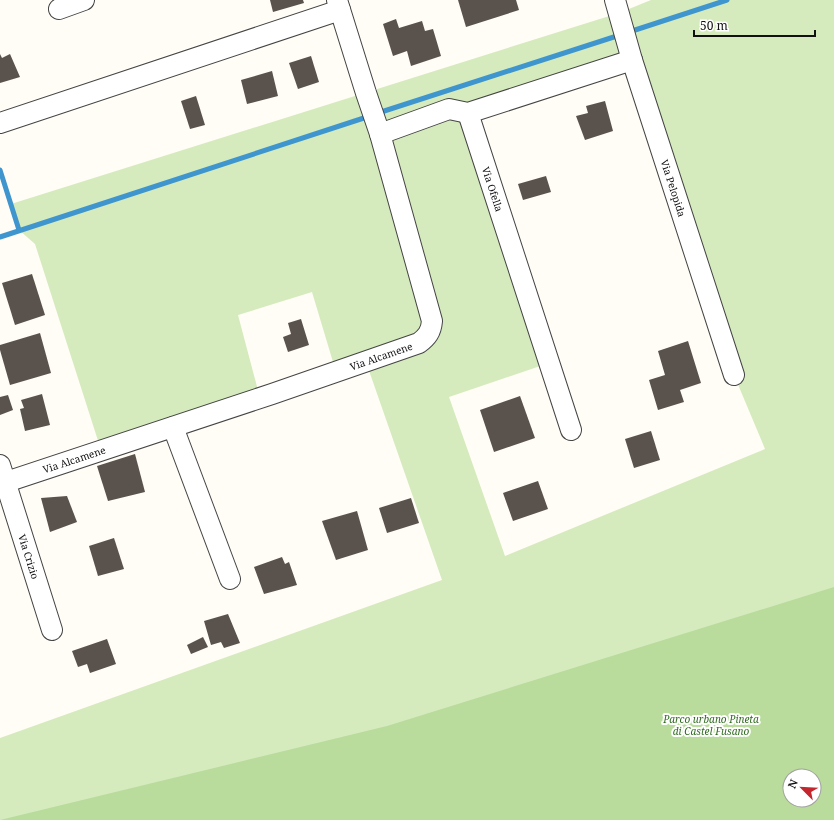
<svg xmlns="http://www.w3.org/2000/svg" width="834" height="820" viewBox="0 0 834 820" font-family="'Noto Serif',serif">
	<style>
		.green { fill: #d5ebbd; fill-rule: evenodd }
		.forest { fill: #b9dc9c; fill-rule: evenodd }
		.lines { fill: none; stroke-linecap: round; stroke-linejoin: round }
		.stream { stroke: #3f96cf; stroke-width: 5 }
		.building { fill: #5a524d }
		.minor-casing { stroke: #444; stroke-width: 22 }
		.minor { stroke: #fff; stroke-width: 20 }
		.labels { text-anchor: middle; stroke-width: 4; stroke-linejoin: round; paint-order: stroke }
		.street-label { font-size: 10px; fill: #111; stroke: #fff }
		.park-label { font-size: 10px; font-style: italic; fill: #2f6b1f; stroke: #fff }
	</style>
	<rect width="100%" height="100%" fill="#fffdf5"/>
	<path class="green" d="M651,0H834V701L418,820H0V738L442,580L366,362L336,372L312,292L238,315L260,398L101,450L35,244L19,230L11,204L619,13ZM632,60L734,375L765,449L505,556L449,397L549,363L468,113Z"/>
	<path class="forest" d="M834,587V820H0L387,726ZM790,776H814V800H790Z"/>
	<g class="lines">
		<g class="stream">
			<path d="M629,32L727,0"/>
			<path d="M378,113L620,35"/>
			<path d="M0,170L19,230"/>
			<path d="M0,237L370,116"/>
		</g>
	</g>
	<g class="building">
		<path d="M270,0H303L304,3L273,12Z"/>
		<path d="M458,0H516L519,10L466,27Z"/>
		<path d="M396,19L399,28L422,21L425,31L433,29L441,56L411,66L407,51L393,56L383,24Z"/>
		<path d="M0,54L2,58L10,54L20,77L0,83Z"/>
		<path d="M311,56L319,82L298,89L289,63Z"/>
		<path d="M272,71L278,96L247,104L241,80Z"/>
		<path d="M196,96L205,125L190,129L181,101Z"/>
		<path d="M605,101L613,131L585,140L576,116L588,113L586,106Z"/>
		<path d="M546,176L551,192L523,200L518,184Z"/>
		<path d="M32,274L45,315L15,325L2,283Z"/>
		<path d="M301,319L309,345L288,352L283,337L291,334L288,323Z"/>
		<path d="M40,333L51,373L10,385L0,350V345Z"/>
		<path d="M688,341L701,383L680,390L684,402L658,410L649,380L665,375L658,351Z"/>
		<path d="M42,394L50,425L25,431L20,409L24,408L21,400Z"/>
		<path d="M8,395L13,410L0,415V397Z"/>
		<path d="M520,396L535,438L494,452L480,410Z"/>
		<path d="M651,431L660,460L634,468L625,439Z"/>
		<path d="M135,454L145,492L108,501L97,466Z"/>
		<path d="M538,481L548,509L513,521L503,493Z"/>
		<path d="M67,496L77,522L50,532L41,498Z"/>
		<path d="M411,498L419,523L387,533L379,508Z"/>
		<path d="M357,511L368,550L336,560L322,521Z"/>
		<path d="M114,538L124,569L98,576L89,546Z"/>
		<path d="M282,557L285,564L289,562L297,585L264,594L254,567Z"/>
		<path d="M228,614L240,643L224,648L221,642L211,645L204,621Z"/>
		<path d="M203,637L208,647L191,654L187,645Z"/>
		<path d="M107,639L116,664L90,673L87,664L78,667L72,651Z"/>
	</g>
	<g class="lines">
		<g class="minor-casing">
			<g id="minor">
				<path id="s1" d="M615,0L632,60L734,375"/>
				<path d="M59,9L84,0"/>
				<path id="s2" d="M468,113L571,430"/>
				<path d="M0,123L340,10"/>
				<path d="M380,134L449,109L468,113L632,60"/>
				<path d="M173,427L230,579"/>
				<path id="s3" d="M0,465L52,630"/>
				<path id="s4" d="M0,484L272,394L419,343C427,337 431,332 432,321L380,134L366,93L337,0"/>
			</g>
		</g>
		<use href="#minor" class="minor"/>
	</g>
	<g class="labels">
		<g class="street-label">
			<text dy="4" stroke="none"><textPath href="#s1" startOffset="197">Via Pelopida</textPath></text>
			<text dy="4" stroke="none"><textPath href="#s2" startOffset="80">Via Ofella</textPath></text>
			<text dy="4" stroke="none"><textPath href="#s4" startOffset="402">Via Alcamene</textPath></text>
			<text dy="4" stroke="none"><textPath href="#s4" startOffset="78">Via Alcamene</textPath></text>
			<text dy="4" stroke="none"><textPath href="#s3" startOffset="96">Via Crizio</textPath></text>
		</g>
		<g class="park-label">
			<text x="711" y="723">Parco urbano Pineta<tspan x="711" dy="12">di Castel Fusano</tspan></text>
		</g>
	</g>
	<g transform="translate(802 788) rotate(294)"><circle r="19" fill="#ffffff" stroke="#a0a0a0"/>
	<path d="M0-3L7 15L0 10L-7 15Z" fill="#c4262e"/>
	<text y="-6" font-size="11" font-weight="bold" text-anchor="middle" fill="#111111">N</text>
	</g>
	<path d="M694 30v6h121v-6" fill="none" stroke="#111111" stroke-width="2"/>
	<text x="700" y="30" font-size="12" fill="#111111" stroke="#ffffff" stroke-width="3" paint-order="stroke">50 m</text>
</svg>
